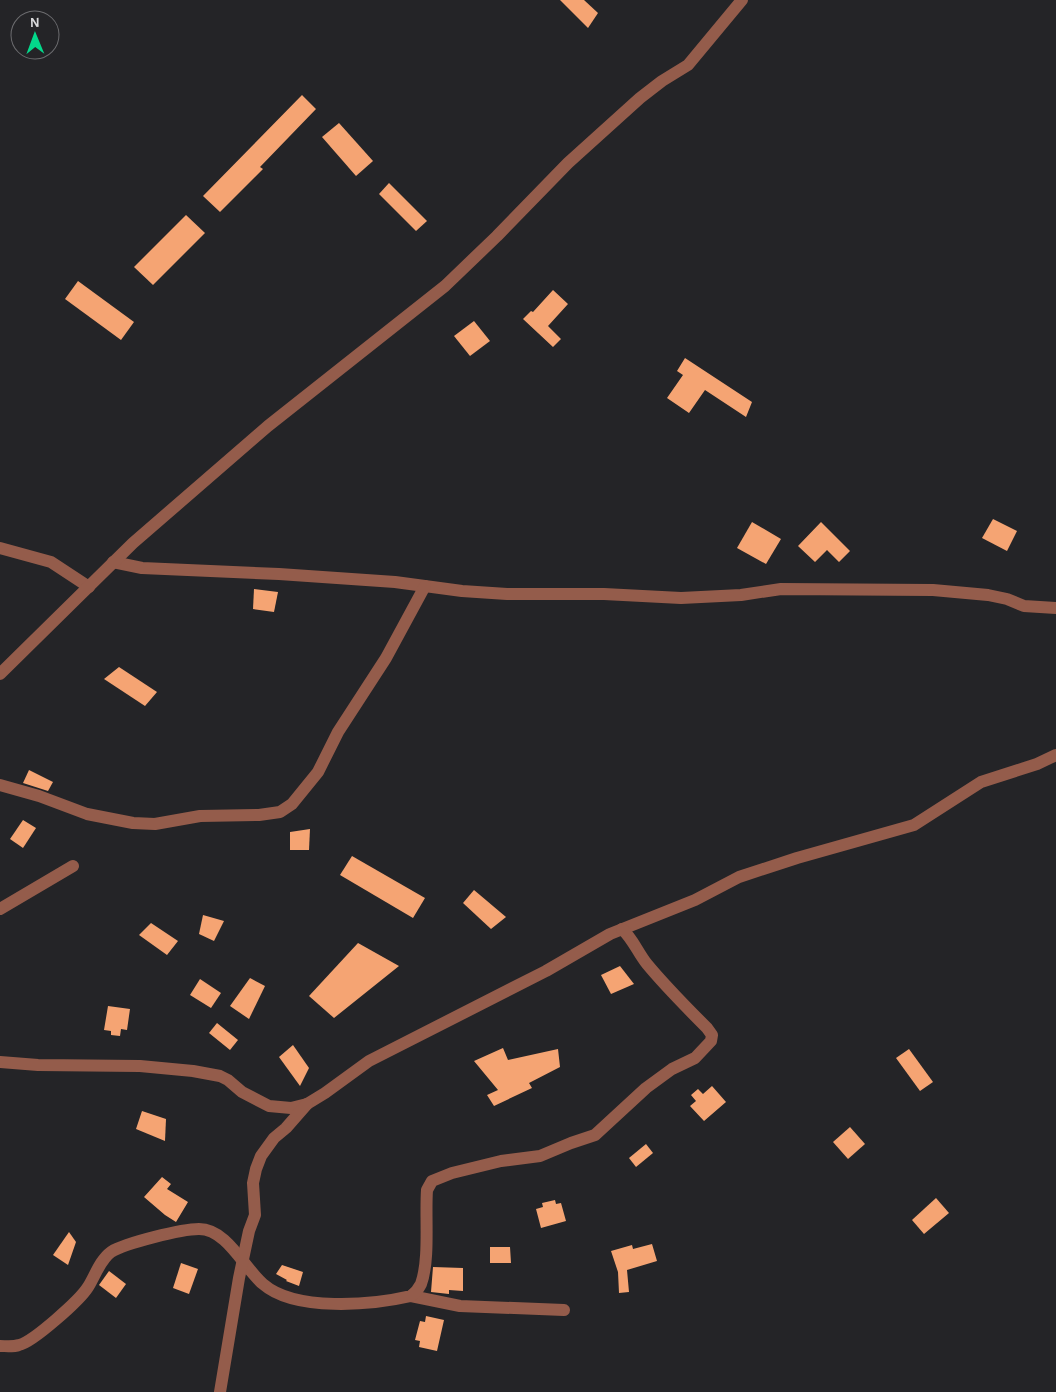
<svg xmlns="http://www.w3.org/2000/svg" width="1056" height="1392" viewBox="0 0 1056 1392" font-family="'Alegreya Sans',sans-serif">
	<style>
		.building { fill: #f5a473 }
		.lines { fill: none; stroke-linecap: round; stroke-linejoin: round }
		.minor { stroke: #945c4b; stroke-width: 12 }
	</style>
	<rect width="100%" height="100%" fill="#242427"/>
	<g class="building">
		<path d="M560,0H584L598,13L588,28Z"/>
		<path d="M302,95L316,109L260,167L263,169L220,212L203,196Z"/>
		<path d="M339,123L373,161L356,176L322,137Z"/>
		<path d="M389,183L427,221L416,231L379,194Z"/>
		<path d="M186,215L205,233L153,285L134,267Z"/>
		<path d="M78,281L134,322L121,340L65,299Z"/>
		<path d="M553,290L568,304L548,326L561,339L553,347L523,319L531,311L533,312Z"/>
		<path d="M474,321L490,341L470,356L454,336Z"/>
		<path d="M685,358L752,402L746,417L705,390L689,413L667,398L683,375L677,371Z"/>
		<path d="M993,519L1017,531L1007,551L982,538Z"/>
		<path d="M752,522L781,539L766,564L737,548Z"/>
		<path d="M821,522L850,551L839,562L827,550L815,562L798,546Z"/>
		<path d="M254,589L278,592L274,612L253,609Z"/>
		<path d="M119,667L157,692L145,706L104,679Z"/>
		<path d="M29,770L53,782L48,791L23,783Z"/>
		<path d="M23,820L36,828L23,848L10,839Z"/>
		<path d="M310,829L309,850H290V832Z"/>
		<path d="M352,856L425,898L413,918L340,875Z"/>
		<path d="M474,890L506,917L491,929L463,903Z"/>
		<path d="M203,915L224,921L214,941L199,934Z"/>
		<path d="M151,923L178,941L167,955L139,935Z"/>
		<path d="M358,943L399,966L334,1018L309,996Z"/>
		<path d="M620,966L634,984L611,994L601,975Z"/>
		<path d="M250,978L265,986L249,1019L230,1006Z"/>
		<path d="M200,979L221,993L211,1008L190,995Z"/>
		<path d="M108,1006L130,1009L127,1030L121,1029L120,1036L111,1035V1031L104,1030Z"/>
		<path d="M217,1023L238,1040L230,1050L209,1033Z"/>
		<path d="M293,1045L309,1068L300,1086L279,1057Z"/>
		<path d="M503,1048L508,1060L558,1049L560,1067L529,1083L532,1088L494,1106L487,1095L498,1090L474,1061Z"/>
		<path d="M909,1049L933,1082L920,1091L896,1058Z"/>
		<path d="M712,1086L726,1102L704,1121L690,1106L696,1101L691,1095L698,1089L703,1094Z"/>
		<path d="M142,1111L166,1119L165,1141L136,1129Z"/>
		<path d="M850,1127L865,1144L848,1159L833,1142Z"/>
		<path d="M646,1144L653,1153L636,1167L629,1158Z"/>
		<path d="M162,1177L171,1184L167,1189L188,1202L176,1222L165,1215L144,1197Z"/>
		<path d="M936,1198L949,1213L924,1234L912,1220Z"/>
		<path d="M555,1200L556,1204L561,1203L566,1221L541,1228L536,1209L543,1207L542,1203Z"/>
		<path d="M69,1232L76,1242L68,1265L53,1255Z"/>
		<path d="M652,1244L657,1261L627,1270L629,1292L619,1293L618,1272L611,1251L632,1245L633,1249Z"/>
		<path d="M490,1247H510L511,1263H490Z"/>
		<path d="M181,1263L198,1269L189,1294L173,1288Z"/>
		<path d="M282,1265L303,1272L299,1286L286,1281L287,1280L276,1274Z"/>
		<path d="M433,1267L463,1268V1291L449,1290V1294L431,1292Z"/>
		<path d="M109,1271L126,1284L116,1298L99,1285Z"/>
		<path d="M426,1316L444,1320L437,1351L419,1347L420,1341L415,1340L420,1321L425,1322Z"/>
	</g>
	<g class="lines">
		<g class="minor">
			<path d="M0,548L51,562L89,587"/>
			<path d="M113,562L142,568L279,574L395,582L462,591L507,594H604L681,598L741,595L781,589L933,590L988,595L1007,599L1024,606L1056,608"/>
			<path d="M0,674L133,543L268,426L445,286L497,236L568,163L640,98L662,81L688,65L742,0"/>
			<path d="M0,785L39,796L87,814L133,823L155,824L200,816L259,815L280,812L292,804L318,772L338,732L386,658L425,586"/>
			<path d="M0,909L73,866"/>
			<path d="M0,1062L38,1065L140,1066L193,1071L220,1076L228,1080L242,1092L269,1106L291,1108L307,1104L325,1093L369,1061L546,971L610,934L695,900L739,877L797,858L914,825L981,782L1037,764L1056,755"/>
			<path d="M411,1296L460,1306L564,1310"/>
			<path d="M0,1346C6,1346 13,1347 19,1345C33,1342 80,1300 88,1287C95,1276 100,1260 111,1252C125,1243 182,1229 199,1229C227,1229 244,1268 263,1284C295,1312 372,1305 411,1296C415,1293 418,1290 421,1284C430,1259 425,1217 427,1190L432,1181L452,1173L501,1161L540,1156L571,1143L595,1135L646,1088L672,1069L695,1058L711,1041L712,1035L707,1028C686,1007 666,987 647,964C638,953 633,939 622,929"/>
			<path d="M220,1392L239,1278L249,1231L255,1215L253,1183L256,1169L261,1156L274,1138L286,1128L307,1104"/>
		</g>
	</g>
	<g transform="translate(35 35) rotate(359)"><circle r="24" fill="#242427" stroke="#6c6c6f"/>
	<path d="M0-4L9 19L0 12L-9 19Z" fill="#03d98b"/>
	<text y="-8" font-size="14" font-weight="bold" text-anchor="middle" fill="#d8d8da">N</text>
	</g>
</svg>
